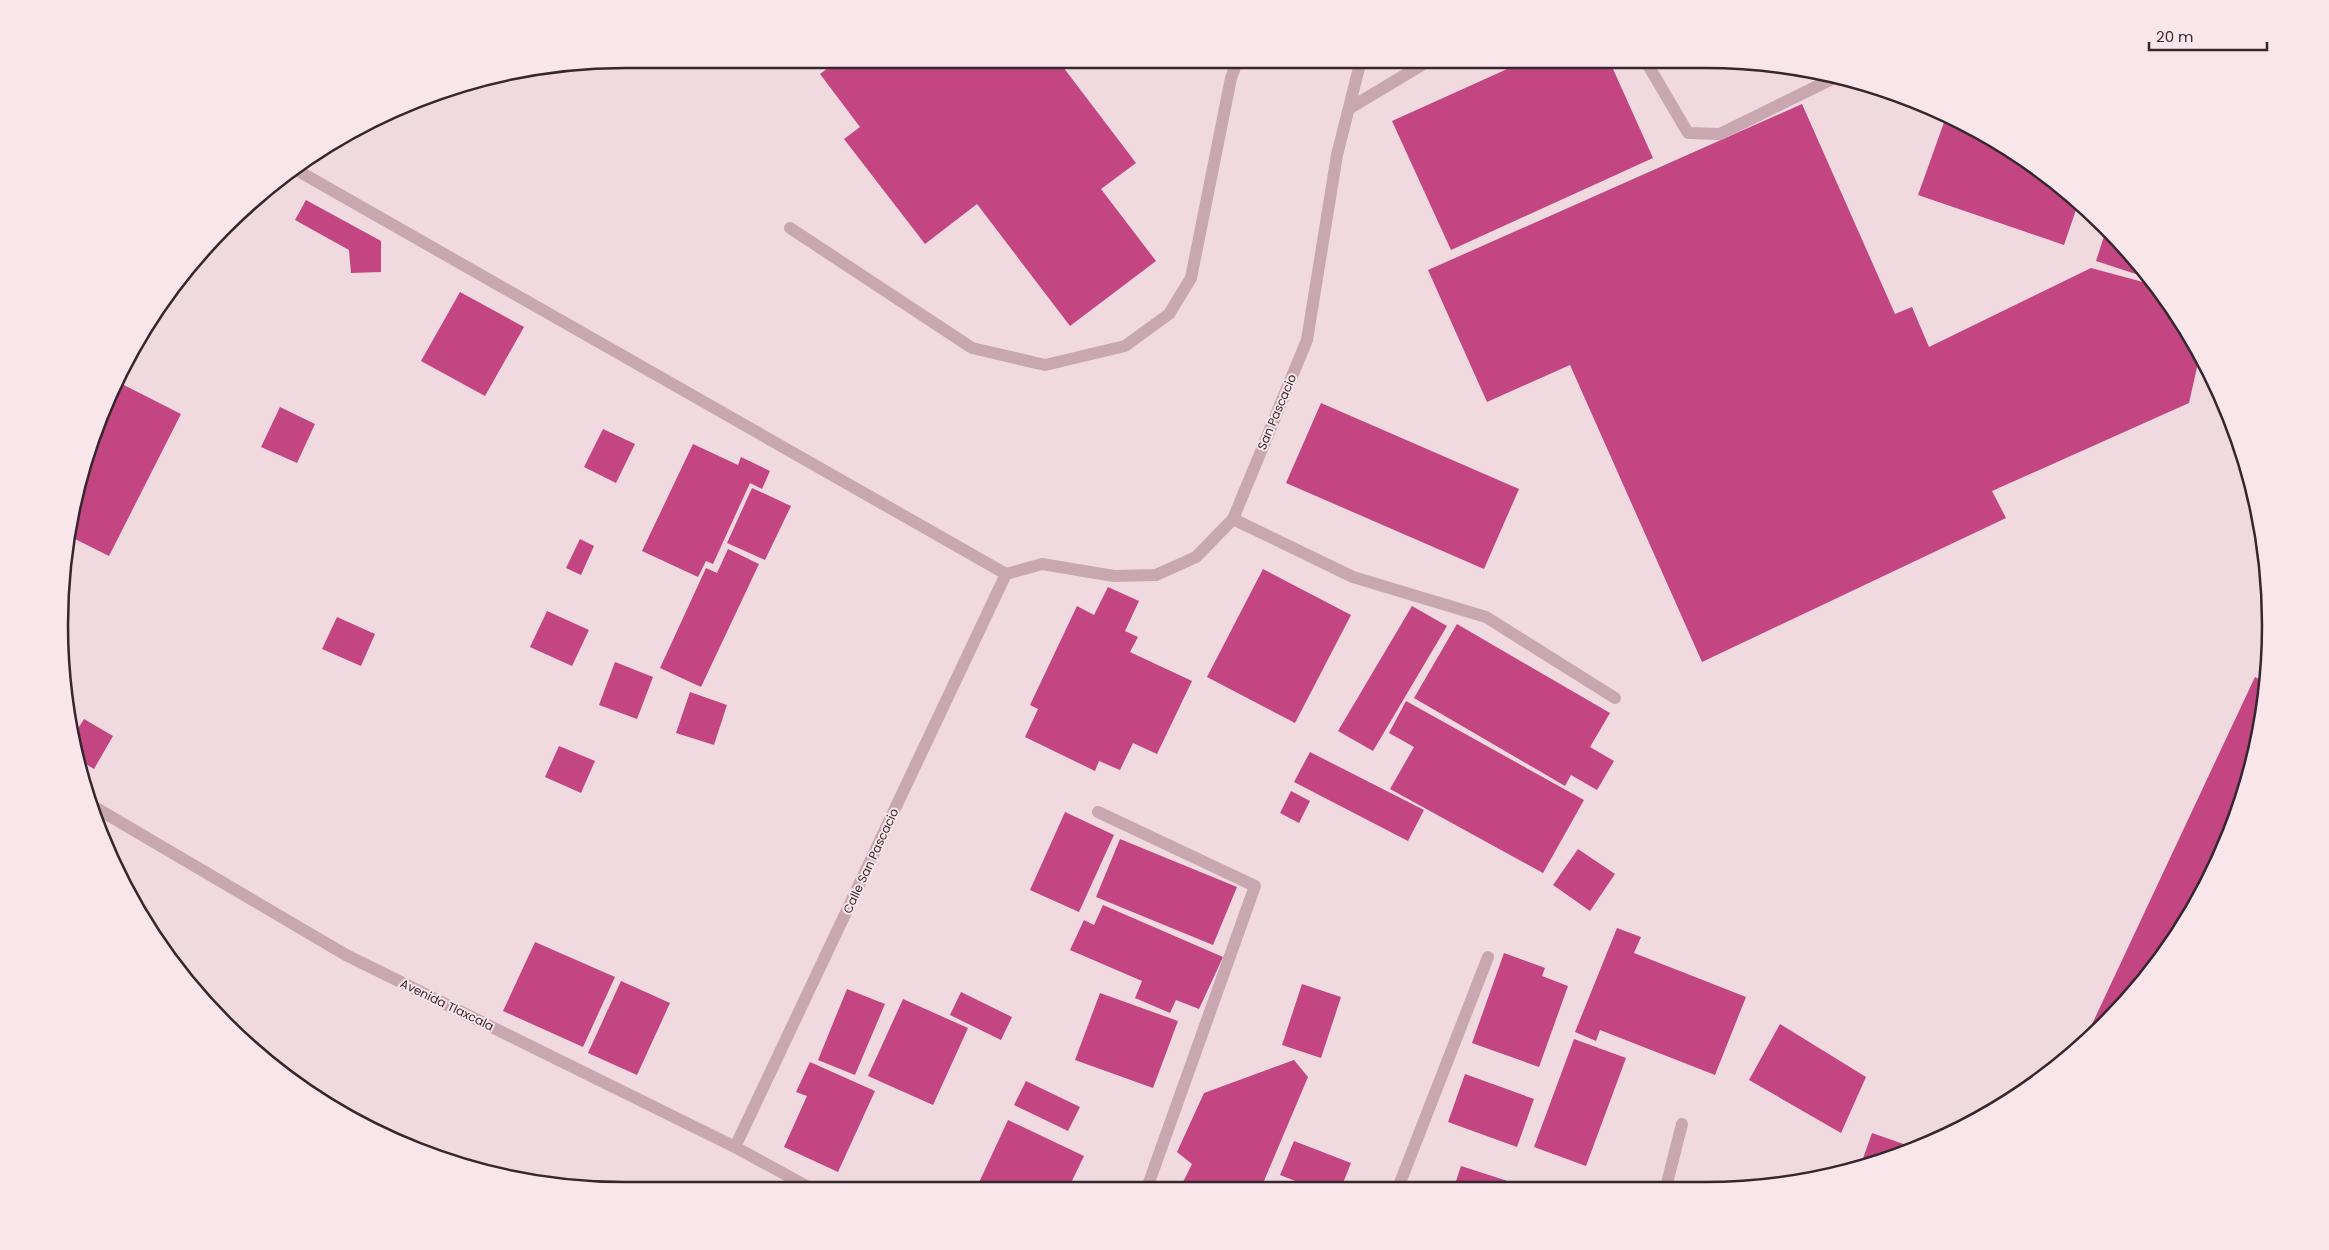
<svg xmlns="http://www.w3.org/2000/svg" width="2329" height="1250" viewBox="0 0 2329 1250" font-family="Poppins,sans-serif">
	<style>
		.building { fill: #c34683 }
		.lines { fill: none; stroke-linecap: round; stroke-linejoin: round }
		.minor { stroke: #c9a7b0; stroke-width: 12 }
		.labels { text-anchor: middle; stroke-width: 4; stroke-linejoin: round; paint-order: stroke }
		.street-label { font-size: 12px; fill: #35272d; stroke: #f9e6ea }
		.rim { fill: none; stroke: #35272d; stroke-width: 2.5 }
	</style>
	<rect width="100%" height="100%" fill="#f1dadf"/>
	<g class="building">
		<path d="M724,59H823L805,66L744,68Z"/>
		<path d="M840,59H1057L1136,163L1101,189L1156,261L1070,326L977,204L925,244L844,139L860,127L820,74Z"/>
		<path d="M1527,60H1609L1653,158L1451,250L1392,121Z"/>
		<path d="M1802,104L1895,314L1912,307L1929,347L2091,268L2154,285L2195,342L2200,354L2189,403L1992,491L2006,518L1702,662L1570,365L1487,402L1428,270Z"/>
		<path d="M1947,114L2049,176L2078,204L2064,245L1918,195Z"/>
		<path d="M306,200L381,241V272L351,273L349,250L295,220Z"/>
		<path d="M2106,230L2130,252L2148,278L2096,261Z"/>
		<path d="M460,292L524,327L485,396L421,361Z"/>
		<path d="M116,381L181,414L109,556L69,536L78,479L102,408Z"/>
		<path d="M1321,403L1519,489L1484,569L1286,483Z"/>
		<path d="M280,407L315,424L297,463L261,447Z"/>
		<path d="M603,429L635,444L616,483L584,467Z"/>
		<path d="M693,444L738,465L741,457L770,471L762,489L750,483L713,564L706,561L698,577L642,551Z"/>
		<path d="M752,488L791,506L765,560L727,543Z"/>
		<path d="M580,539L594,546L581,575L566,568Z"/>
		<path d="M728,549L759,564L701,687L660,668L706,568L717,573Z"/>
		<path d="M1263,569L1351,615L1295,723L1207,677Z"/>
		<path d="M1108,587L1139,601L1125,631L1138,637L1130,652L1192,681L1157,754L1133,743L1120,770L1099,761L1095,771L1025,737L1038,709L1030,705L1077,606L1094,615Z"/>
		<path d="M1412,606L1447,626L1373,751L1338,731Z"/>
		<path d="M547,611L589,630L572,666L530,647Z"/>
		<path d="M337,617L375,634L361,666L322,649Z"/>
		<path d="M1457,624L1610,713L1590,747L1614,761L1597,790L1571,775L1565,786L1414,698Z"/>
		<path d="M615,662L653,677L637,719L599,705Z"/>
		<path d="M2255,677L2266,683L2251,772L2212,876L2130,999L2086,1037Z"/>
		<path d="M690,692L727,705L714,745L676,733Z"/>
		<path d="M1406,701L1584,800L1543,873L1390,789L1414,747L1389,733Z"/>
		<path d="M84,719L113,736L94,769L76,758L72,738Z"/>
		<path d="M559,746L595,761L581,793L545,777Z"/>
		<path d="M1310,752L1424,810L1408,841L1294,782Z"/>
		<path d="M1291,791L1310,801L1299,823L1280,813Z"/>
		<path d="M1065,812L1114,835L1079,912L1030,890Z"/>
		<path d="M1120,839L1237,887L1213,945L1096,897Z"/>
		<path d="M1578,849L1615,874L1590,911L1553,885Z"/>
		<path d="M1103,905L1223,957L1199,1009L1176,1000L1170,1013L1135,998L1142,981L1070,950L1084,920L1094,925Z"/>
		<path d="M1617,928L1641,937L1634,953L1746,997L1715,1075L1600,1030L1596,1041L1575,1032Z"/>
		<path d="M535,942L615,977L583,1047L503,1011Z"/>
		<path d="M1504,953L1545,968L1542,976L1568,986L1539,1067L1472,1043Z"/>
		<path d="M621,981L670,1003L637,1075L588,1053Z"/>
		<path d="M1302,984L1341,997L1321,1058L1282,1045Z"/>
		<path d="M847,989L885,1004L855,1075L818,1060Z"/>
		<path d="M961,992L1012,1017L1001,1040L950,1015Z"/>
		<path d="M1100,993L1178,1021L1153,1088L1075,1060Z"/>
		<path d="M903,999L968,1028L933,1105L868,1076Z"/>
		<path d="M1780,1024L1866,1077L1841,1133L1749,1080Z"/>
		<path d="M1574,1039L1626,1058L1586,1166L1534,1147Z"/>
		<path d="M1294,1060L1308,1077L1261,1188H1180L1192,1164L1177,1152L1204,1093Z"/>
		<path d="M810,1062L875,1091L838,1172L784,1147L807,1096L796,1092Z"/>
		<path d="M1465,1074L1534,1099L1517,1147L1448,1122Z"/>
		<path d="M1026,1081L1080,1107L1068,1131L1014,1105Z"/>
		<path d="M1008,1120L1084,1156L1068,1189H976Z"/>
		<path d="M1872,1133L1918,1149L1861,1164Z"/>
		<path d="M1294,1141L1351,1163L1341,1188H1296L1298,1182L1280,1175Z"/>
		<path d="M1461,1166L1517,1184L1516,1187H1454Z"/>
	</g>
	<g class="lines">
		<g class="minor">
			<path d="M1645,60L1688,133L1720,134L1838,76"/>
			<path d="M1350,108L1430,60"/>
			<path d="M293,168L1006,574"/>
			<path d="M790,228L972,348L1045,365L1125,346L1169,314L1191,278L1231,78L1238,59"/>
			<path d="M1233,519L1353,577L1486,617L1615,698"/>
			<path d="M1006,574L1042,564L1114,576L1156,575L1196,557L1233,519L1307,340L1337,155L1361,60"/>
			<path d="M91,805L346,955L735,1147L812,1189"/>
			<path d="M1098,812L1255,886L1147,1188"/>
			<path d="M735,1147L1006,574"/>
			<path d="M1666,1187L1682,1124"/>
			<path d="M1398,1188L1488,957"/>
		</g>
	</g>
	<g class="labels">
		<g class="street-label">
			<text transform="translate(1277 412) rotate(-67)" y="4">San Pascacio</text>
			<text transform="translate(871 861) rotate(-65)" y="4">Calle San Pascacio</text>
			<text transform="translate(447 1005) rotate(26)" y="4">Avenida Tlaxcala</text>
		</g>
	</g>
	<path d="M0 0H2329V1250H0ZM625 68H1705A557 557 0 0 1 2262 625V625A557 557 0 0 1 1705 1182H625A557 557 0 0 1 68 625V625A557 557 0 0 1 625 68Z" fill="#f9e6ea" fill-rule="evenodd"/>
	<path class="rim" d="M625 68H1705A557 557 0 0 1 2262 625V625A557 557 0 0 1 1705 1182H625A557 557 0 0 1 68 625V625A557 557 0 0 1 625 68Z"/>
	<path d="M2149 42v8h118v-8" fill="none" stroke="#35272d" stroke-width="2.5"/>
	<text x="2156" y="42" font-size="15" fill="#35272d" stroke="#f9e6ea" stroke-width="4" paint-order="stroke">20 m</text>
</svg>
